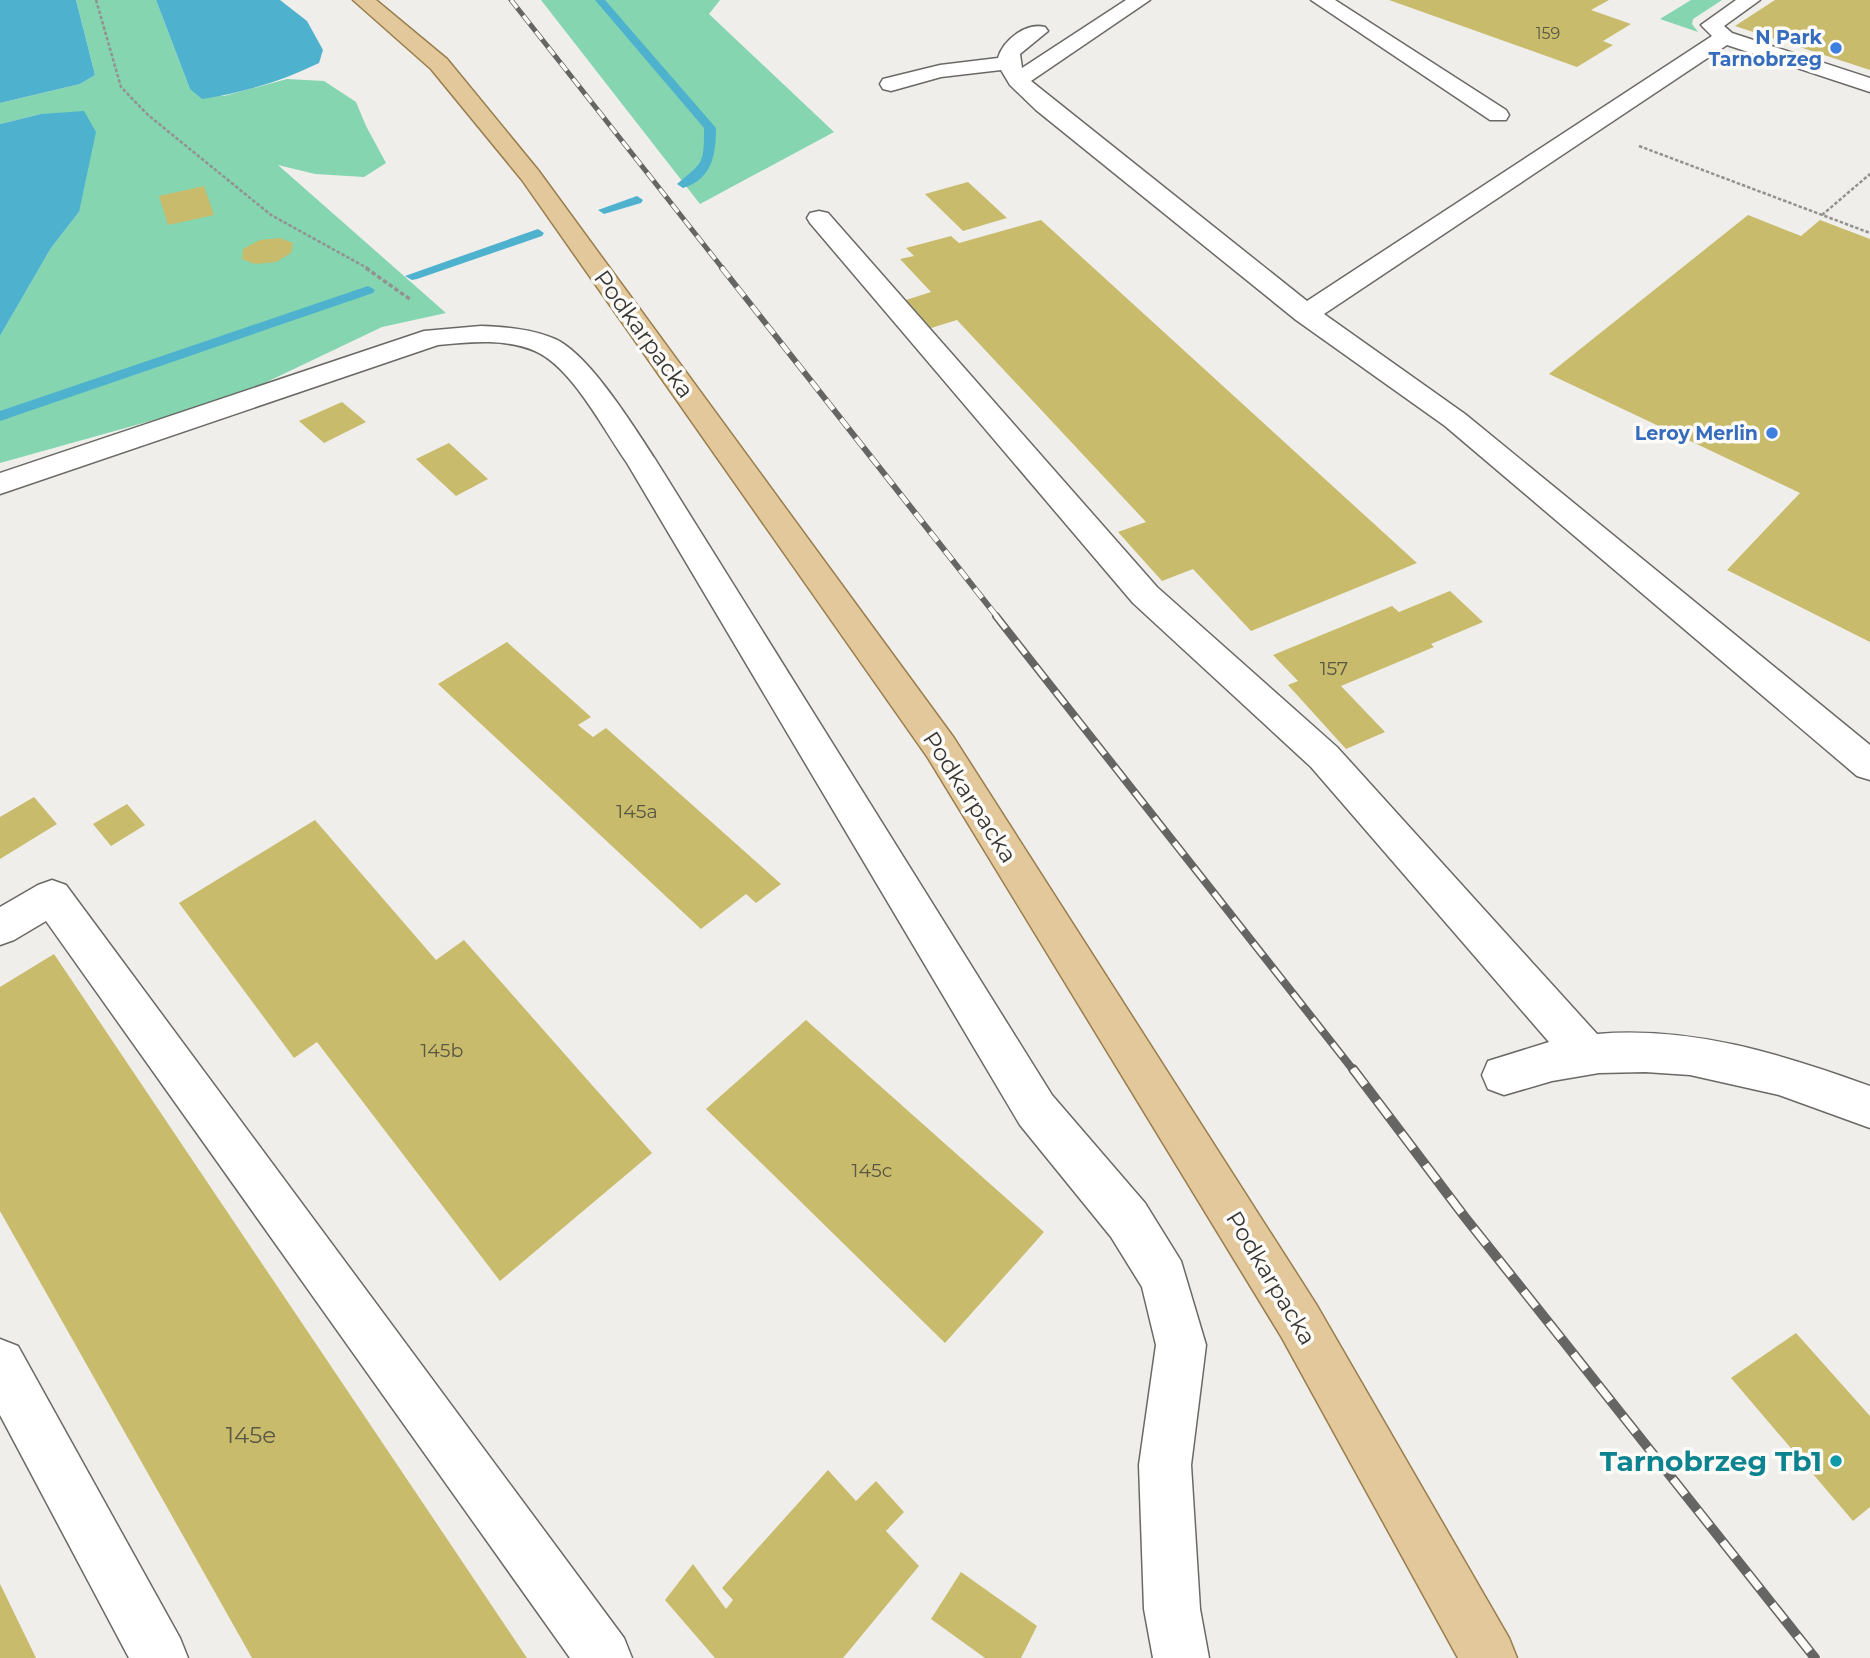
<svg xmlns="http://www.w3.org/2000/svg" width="1870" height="1658" viewBox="0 0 1870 1658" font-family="Montserrat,sans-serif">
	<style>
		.green { fill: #84d5b0 }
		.water { fill: #4eb2cf }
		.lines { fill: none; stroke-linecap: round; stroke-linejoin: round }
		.stream { fill: #4eb2cf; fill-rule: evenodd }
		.building { fill: #c9bb6c }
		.minor-casing { stroke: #6a6966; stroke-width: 3 }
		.major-casing { stroke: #997d4c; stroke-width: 3 }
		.path-far1 { stroke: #939290; stroke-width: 2.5; stroke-dasharray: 3.5 2; stroke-linecap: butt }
		.path { stroke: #939290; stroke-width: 3.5; stroke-dasharray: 4.5 2.5; stroke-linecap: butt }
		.minor { fill: #fff; fill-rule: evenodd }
		.major { fill: #e2c89b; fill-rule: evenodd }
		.rail-far3-casing { stroke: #656563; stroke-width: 5 }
		.rail-far2-casing { stroke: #656563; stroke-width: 6 }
		.rail-far1-casing { stroke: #656563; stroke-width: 8 }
		.rail-casing { stroke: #656563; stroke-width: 10 }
		.rail-far3 { stroke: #fcfbf8; stroke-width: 3.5; stroke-dasharray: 10; stroke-linecap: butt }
		.rail-far2 { stroke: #fcfbf8; stroke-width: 4.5; stroke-dasharray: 12; stroke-linecap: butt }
		.rail-far1 { stroke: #fcfbf8; stroke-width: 5; stroke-dasharray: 16; stroke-linecap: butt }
		.rail { stroke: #fcfbf8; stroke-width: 7; stroke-dasharray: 20; stroke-linecap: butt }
		.shop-dot { fill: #3f7fe0; stroke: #fcfbf8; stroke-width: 2.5 }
		.culture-dot { fill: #0f9aa8; stroke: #fcfbf8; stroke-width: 2.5 }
		.labels { text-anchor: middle; stroke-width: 7; stroke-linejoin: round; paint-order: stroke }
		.far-number-label { font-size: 16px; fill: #5b5743 }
		.far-shop-label { font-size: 19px; font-weight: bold; fill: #366cbe; stroke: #fcfbf8; text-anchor: end }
		.number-label { font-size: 19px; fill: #5b5743 }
		.street-label { font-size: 23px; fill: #363635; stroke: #fcfbf8 }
		.near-number-label { font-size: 23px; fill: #5b5743 }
		.near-culture-label { font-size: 28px; font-weight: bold; fill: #0d838f; stroke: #fcfbf8; text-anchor: end }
	</style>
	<rect width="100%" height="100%" fill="#efeeea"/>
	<g class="green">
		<path d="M76,0H156L190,89L224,96L287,79L324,81L356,102L366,126L386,163L364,177L315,174L278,165L446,313L382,327L233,398L0,463V336L51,248L79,212L41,114L0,124V103L80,84L95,75Z"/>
		<path d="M541,0H720L709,14L834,132L700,204Z"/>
		<path d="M1691,0H1722L1693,19L1692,24L1698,32L1660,19Z"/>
	</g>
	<g class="water">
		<path d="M0,0H76L95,75L80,84L0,103Z"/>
		<path d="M156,0H280L307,21L323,50L319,63C282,81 243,93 202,99L190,89Z"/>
		<path d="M84,111L96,132L79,212L51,248L0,336V124L41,114Z"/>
	</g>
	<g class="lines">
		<g class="stream">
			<path d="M595,0H605L716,128C716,155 712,179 683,188L677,184C703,162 704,165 704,128Z"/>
			<path d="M637,196L643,200L641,203L604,214L598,210Z"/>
			<path d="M538,229L544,233L542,236L417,279L412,280L405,276Z"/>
			<path d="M368,286L375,290L373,293L0,421V411Z"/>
		</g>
	</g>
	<g class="building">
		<path d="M1389,0H1609L1591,10L1631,24L1603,41L1613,45L1577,67Z"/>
		<path d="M1775,0H1870V70L1735,26Z"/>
		<path d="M968,182L1007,218L963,231L925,194Z"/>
		<path d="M204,186L214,215L168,225L159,196Z"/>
		<path d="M1748,215L1801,236L1820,220L1870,239V642L1727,570L1800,493L1549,374Z"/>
		<path d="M1041,220L1417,563L1251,631L1193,569L1162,581L1118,532L1146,522L957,320L931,328L906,300L931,292L900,259L914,256L906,248L951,236L959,243Z"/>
		<path d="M280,238L293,243L291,253L276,262L255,264L242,259L243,249L260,240Z"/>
		<path d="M342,402L366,422L324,443L299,421Z"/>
		<path d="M449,443L488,479L456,496L416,459Z"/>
		<path d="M1450,591L1483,622L1431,644L1434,647L1341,686L1385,732L1346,749L1288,685L1298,681L1273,655L1392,606L1399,612Z"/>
		<path d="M507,642L591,717L578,725L593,737L606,728L781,884L756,903L746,894L701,929L438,684Z"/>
		<path d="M34,797L57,824L0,859V817Z"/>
		<path d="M127,804L145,825L111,846L93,824Z"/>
		<path d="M315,820L436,960L464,940L652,1153L500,1281L317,1042L294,1058L179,903Z"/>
		<path d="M54,954L527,1658H252L0,1211V987Z"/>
		<path d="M806,1020L1044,1232L945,1343L706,1109Z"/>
		<path d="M1796,1333L1870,1416V1507L1853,1521L1731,1378Z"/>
		<path d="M828,1470L856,1501L876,1481L904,1512L886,1531L919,1566L843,1658H715L665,1600L693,1564L726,1609L733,1600L722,1588Z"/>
		<path d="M961,1572L1037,1626L1021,1658H985L931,1619Z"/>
		<path d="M0,1584L3,1590L36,1658H0Z"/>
	</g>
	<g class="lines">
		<g class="minor-casing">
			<g id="minor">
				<path d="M1126,0H1150L1031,81L1307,301L1712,36L1701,25L1736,0H1760L1724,26L1732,33L1870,78V92L1727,45L1324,314L1465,414L1870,745V780L1857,776L1445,426L1296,320L1036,110L1010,85L1001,70L941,77L891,91L883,89L880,84L883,79L940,65L998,58C1003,40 1026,22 1045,27L1048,31L1020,54L1022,68Z"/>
				<path d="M1311,0H1335L1506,110L1509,115L1506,120H1490Z"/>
				<path d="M819,211L828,213L1157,587L1337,747L1597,1034C1692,1026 1781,1054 1870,1086V1128L1779,1095L1690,1075L1645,1072L1599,1073L1552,1081L1504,1095L1488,1089L1482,1075L1488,1061L1549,1042L1311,767L1133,603L810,223L807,218L810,213Z"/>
				<path d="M481,326C506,327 532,329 555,339C589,354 634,427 655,459L1052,1095L1145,1203L1181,1261L1206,1345L1191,1465L1200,1609L1209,1658H1153L1144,1609L1139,1465L1156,1345L1142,1287L1111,1237L1020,1125L627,463C603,429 572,367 535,351C505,338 469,342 438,345L0,494V473L424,331Z"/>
				<path d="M52,880L66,885L624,1638L632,1658H570L46,921L14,940L0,945V907L38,885Z"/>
				<path d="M0,1339L18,1346L180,1638L188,1658H129L0,1415Z"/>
			</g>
		</g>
		<g class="major-casing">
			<path id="major" d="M353,0H376L447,59L538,170L954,738L1316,1304L1509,1638L1517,1658H1458L1282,1338L928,758L522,180L431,69Z"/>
		</g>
		<g class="path-far1">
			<path d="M96,0L121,87L148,115L271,215L369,269"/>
			<path d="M1639,146L1870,233"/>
			<path d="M1822,215L1870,174"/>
		</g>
		<path class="path" d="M366,268L411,300"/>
		<use href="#minor" class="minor"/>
		<use href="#major" class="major"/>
		<g class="rail-far3-casing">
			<path id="rail-far3" d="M511,0L723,269"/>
		</g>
		<g class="rail-far2-casing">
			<path id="rail-far2" d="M722,268L998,618"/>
		</g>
		<g class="rail-far1-casing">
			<path id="rail-far1" d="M996,616L1354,1071"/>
		</g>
		<g class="rail-casing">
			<path id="rail" d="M1353,1069L1464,1216L1815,1658"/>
		</g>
		<use href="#rail-far3" class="rail-far3"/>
		<use href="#rail-far2" class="rail-far2"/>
		<use href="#rail-far1" class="rail-far1"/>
		<use href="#rail" class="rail"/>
	</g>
	<g class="shop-dot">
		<circle cx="1836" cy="48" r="7"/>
		<circle cx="1772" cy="433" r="7"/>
	</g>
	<circle class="culture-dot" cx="1836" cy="1461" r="7"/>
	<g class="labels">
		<g class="far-number-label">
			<text x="1548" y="39">159</text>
		</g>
		<g class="far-shop-label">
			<text x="1822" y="44">N Park<tspan x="1822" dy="22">Tarnobrzeg</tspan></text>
			<text x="1758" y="440">Leroy Merlin</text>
		</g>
		<g class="number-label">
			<text x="1334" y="675">157</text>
			<text x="637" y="818">145a</text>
			<text x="442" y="1057">145b</text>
			<text x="872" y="1177">145c</text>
		</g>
		<g class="street-label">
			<text transform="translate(644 334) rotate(54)" y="8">Podkarpacka</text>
			<text transform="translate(970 797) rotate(57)" y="8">Podkarpacka</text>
			<text transform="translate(1271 1278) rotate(59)" y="8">Podkarpacka</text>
		</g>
		<g class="near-number-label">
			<text x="251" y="1443">145e</text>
		</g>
		<g class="near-culture-label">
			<text x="1822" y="1471">Tarnobrzeg Tb1</text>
		</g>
	</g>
</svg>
